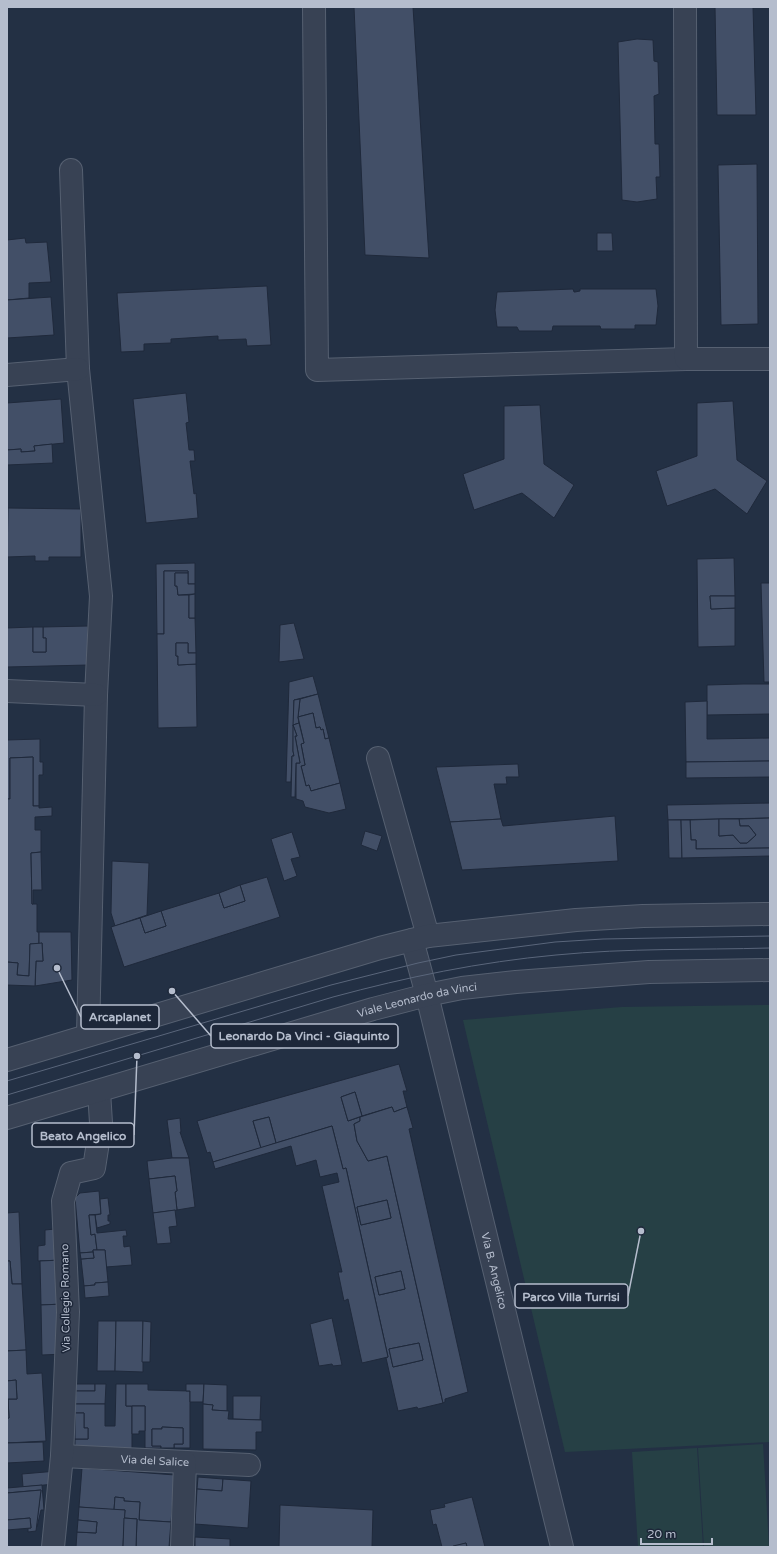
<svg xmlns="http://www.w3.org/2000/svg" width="777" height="1554" viewBox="0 0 777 1554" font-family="'Varela Round',sans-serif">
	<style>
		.green { fill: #264045 }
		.building { fill: #424f67; stroke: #1f293b; fill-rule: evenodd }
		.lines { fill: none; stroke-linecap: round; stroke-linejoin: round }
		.minor-casing { stroke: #566071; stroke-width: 24 }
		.tertiary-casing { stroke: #566071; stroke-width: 24 }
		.minor { stroke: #384254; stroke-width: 22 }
		.tertiary { stroke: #384254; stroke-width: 22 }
		.tram { stroke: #5a667b; stroke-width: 1 }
		.labels { text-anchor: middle; stroke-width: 3; stroke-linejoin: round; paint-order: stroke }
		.street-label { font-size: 11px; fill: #b5bdcd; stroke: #1d2739 }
		.leader { fill: none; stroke: #b5bdcd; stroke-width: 1.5 }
		.callout-dot { fill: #b5bdcd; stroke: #1d2739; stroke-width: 1.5 }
		.callout { fill: #1d2739; stroke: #b5bdcd; stroke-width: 1.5 }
		.callout-label { font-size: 12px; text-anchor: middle; font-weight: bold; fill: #b5bdcd }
	</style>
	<rect width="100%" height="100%" fill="#233044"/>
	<g class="green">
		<path d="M770,1005V1442L565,1452L463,1020L622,1007Z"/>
		<path d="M763,1444L769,1547H704L698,1448Z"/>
		<path d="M697,1448L703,1547H638L632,1452Z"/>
	</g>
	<g class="building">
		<path d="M354,7H413L429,258L365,255Z"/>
		<path d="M715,7H753L756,115H717Z"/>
		<path d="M637,39L653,40L654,61L658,62L659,94L654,96L655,144H659L660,177H656L657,199L637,202L622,200L618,42Z"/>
		<path d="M757,164L758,324L721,325L718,165Z"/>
		<path d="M597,233H612L613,251H597Z"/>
		<path d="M25,238L26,243L47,242L51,282L29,283V298L7,300V240Z"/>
		<path d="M267,286L271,345L247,346L246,339L218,340V336L171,339V343L144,344V351L121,352L117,293Z"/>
		<path d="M573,289L574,292H575L580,291V289H656L658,306L656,325H635V329H601L600,326H553L552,331H519L517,327H497L495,310L497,292Z"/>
		<path d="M51,297L54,335L7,338V300Z"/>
		<path d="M186,393L189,422L186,423L189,450H194L195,461H190L194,494L196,493L198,518L146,523L133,399Z"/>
		<path d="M61,399L64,443L34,446L35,451L21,452V449L7,450V403Z"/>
		<path d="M733,401L737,460L767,481L747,514L715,489L667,506L656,471L697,456V403Z"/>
		<path d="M540,405L544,464L574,485L554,518L522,493L474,510L463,474L504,459V406Z"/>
		<path d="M52,444L53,463L7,465V450L21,449V452L35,451L34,446Z"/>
		<path d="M8,508L81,509V557H49V561H35V556L7,557Z"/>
		<path d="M734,558L735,596H710L711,609L735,608V646L698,647L697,559Z"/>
		<path d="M195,563V584H188V571H164V634H157L156,564Z"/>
		<path d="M164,571H188V573H175V586H177L178,595H189V618H195L196,653H188V643H176V656H178V665L196,664L197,727L158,728L157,634H164Z"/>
		<path d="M175,573H188V584H195V594L178,595L177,586H175Z"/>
		<path d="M761,583H770V682H764Z"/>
		<path d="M195,594V618H189V595Z"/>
		<path d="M710,596H735V608L711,609Z"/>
		<path d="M294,623L304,659L279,662L280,625Z"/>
		<path d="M88,626V665L7,667V628L33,627V652H46V638H43V627Z"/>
		<path d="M33,627H43V638H46V652H33Z"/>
		<path d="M176,643H188V653H196V664L178,665V656H176Z"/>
		<path d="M313,676L318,694L294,700L293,751L294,756H292L291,782H286L289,682Z"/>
		<path d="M743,684H770V714L707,715V685Z"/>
		<path d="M318,694L329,738L325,739L323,729L321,730L320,727L316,728L313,713L298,717L300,699Z"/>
		<path d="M300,699L298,717L299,723L293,725L294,700Z"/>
		<path d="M707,701V739L770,738V761L686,762L685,702Z"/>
		<path d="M313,713L316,728L320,727L321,730L323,729L325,739L329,738L340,783L311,791L309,785L306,786L301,766L305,765L301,744L304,743L298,717Z"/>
		<path d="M299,723L304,743L301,744L305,765L301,766L306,786L309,785L311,791L340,783L346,809L329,813L305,807L303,801L296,799V763H300L295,736H297L293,725Z"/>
		<path d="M293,725L297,736H295L300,763H296L295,797H291L292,756H294L293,751Z"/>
		<path d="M40,739V762H43V775H39V806H33V757L10,758V799H7V740Z"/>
		<path d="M33,757V806H39V808L52,807V816L35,817V830H41V852L31,853L32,904H37V932H39V944H30L29,976L17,975L18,963L7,962V799H10V758Z"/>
		<path d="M770,761V777L686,778V762Z"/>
		<path d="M518,764L519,777H506L507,784H494L501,819L450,822L436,767Z"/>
		<path d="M770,803V818L668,820L667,805Z"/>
		<path d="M615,816L618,861L462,870L450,822L501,819L503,826Z"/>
		<path d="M770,818V848L696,849V840H691L690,820L719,819V836L733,835L740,843H747L756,835L749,826H740L739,819Z"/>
		<path d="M719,819H739L740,826H749L756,835L747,843H740L733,835L719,836Z"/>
		<path d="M668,820H681L682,858H669Z"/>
		<path d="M681,820H690L691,840H696V849L770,848V856L682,858Z"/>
		<path d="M365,831L382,836L377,851L361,845Z"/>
		<path d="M292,832L300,857L291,859L297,876L284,881L271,839Z"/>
		<path d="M41,852L42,890H33V904H32L31,853Z"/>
		<path d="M112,861L149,863L147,915L115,926L111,913Z"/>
		<path d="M267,877L280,917L124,967L111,927L140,918L145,933L166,926L161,911L219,893L224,908L245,901L240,885Z"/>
		<path d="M240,885L245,901L224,908L219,893Z"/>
		<path d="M161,911L166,926L145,933L140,918Z"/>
		<path d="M39,932H71L72,980L35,986L36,961H43L42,943L39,944Z"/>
		<path d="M42,943L43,961H36L35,986L7,985V962L18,963L17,975L29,976L30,944Z"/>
		<path d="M399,1064L407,1091H403L407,1107L394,1112L392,1107L362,1116L355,1092L341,1097L348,1121L360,1117V1121L354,1124L357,1141L368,1161L387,1156L443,1403L418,1409L417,1407L398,1411L386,1358L388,1357L346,1168L343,1169L332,1126L276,1143L269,1117L253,1121L261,1148L213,1162L210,1152L207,1153L197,1121ZM387,1200L391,1218L361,1225L357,1207ZM401,1271L405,1289L379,1295L375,1277ZM419,1343L423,1360L393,1367L389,1349Z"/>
		<path d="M355,1092L362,1116L348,1121L341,1097Z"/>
		<path d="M392,1107L394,1112L407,1107L413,1128L409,1129L468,1392L445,1399V1402L443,1403L387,1156L368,1161L357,1141L354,1124L360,1121V1117Z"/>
		<path d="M269,1117L276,1143L261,1148L253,1121Z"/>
		<path d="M180,1118L181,1132H180L189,1158H172L167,1120Z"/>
		<path d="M332,1126L343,1169L346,1168L388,1357L362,1363L348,1299L344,1301L338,1272H342L322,1186L339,1182L337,1173L320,1177L316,1160L296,1166L291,1146L215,1169L213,1162Z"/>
		<path d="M172,1158H189L195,1207L177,1210L175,1192L177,1191L175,1176L149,1179L147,1161Z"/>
		<path d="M175,1176L177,1191L175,1192L177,1210L153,1213L149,1179Z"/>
		<path d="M99,1191L101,1214L89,1215L91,1235L95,1234L97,1250H93V1252L80,1253L75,1198L80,1193Z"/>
		<path d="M108,1198L110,1215H108V1221H110V1224L97,1228L95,1215L101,1214L100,1199Z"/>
		<path d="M387,1200L391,1218L361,1225L357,1207Z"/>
		<path d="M175,1210L177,1226L169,1227L171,1243L157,1244L153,1213Z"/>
		<path d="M19,1212L22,1284H12L10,1261H7V1213Z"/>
		<path d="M89,1215H95L97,1233L126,1230L127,1236H123L124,1247L130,1246L132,1265L106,1267L105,1250H97L95,1234L91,1235Z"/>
		<path d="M55,1229L62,1260L38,1261V1246L45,1245V1230Z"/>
		<path d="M93,1250H105L108,1282L95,1283V1285L84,1286L81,1259L94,1258Z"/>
		<path d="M93,1252L94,1258L81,1259L80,1253Z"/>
		<path d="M62,1260L63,1304L41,1305L40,1261Z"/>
		<path d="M7,1261H10L12,1284H22L26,1350L7,1351Z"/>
		<path d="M401,1271L405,1289L379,1295L375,1277Z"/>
		<path d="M108,1282L109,1296L85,1298L84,1286L95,1285V1283Z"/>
		<path d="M63,1304L64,1354L42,1355L41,1305Z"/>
		<path d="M332,1318L342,1365L333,1366L332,1364L319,1366L310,1324Z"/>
		<path d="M98,1321H116L115,1371H97Z"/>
		<path d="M116,1321H143V1372L115,1371Z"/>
		<path d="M143,1321L151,1322L150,1362H142Z"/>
		<path d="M419,1343L423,1360L393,1367L389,1349Z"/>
		<path d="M26,1350L27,1374L42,1373L46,1441L7,1443V1418H9L8,1399H17L16,1380L7,1381V1351Z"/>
		<path d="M16,1380L17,1399H8L9,1418H7V1381Z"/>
		<path d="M75,1384H95V1391H76Z"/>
		<path d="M95,1384H106L105,1404H75L76,1391H95Z"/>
		<path d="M116,1384H126V1406H132V1449L75,1447V1439H88V1428H84V1413H75V1404H105V1426H115Z"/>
		<path d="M126,1384H148V1390L190,1391V1448H174V1444H183V1428L162,1427V1429H152V1446H161V1448H145V1406H126Z"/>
		<path d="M186,1384H204L203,1402H190V1391H186Z"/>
		<path d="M204,1384L227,1385V1411L212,1410L213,1405L203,1404Z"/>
		<path d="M233,1396H261L260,1420L233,1419Z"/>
		<path d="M203,1404L213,1405L212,1410L229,1411L228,1419L262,1420V1432H256V1450L203,1449Z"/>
		<path d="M132,1406H145V1431H139V1434H132Z"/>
		<path d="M75,1413H84V1428H88V1439H75Z"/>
		<path d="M162,1427L183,1428V1444H174V1448H161V1446H152V1429H162Z"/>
		<path d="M43,1442L44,1461L7,1463V1443Z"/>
		<path d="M82,1468L175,1475L171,1522L139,1520L140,1502L124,1501V1498L115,1497L114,1510L79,1507Z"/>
		<path d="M57,1471L55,1484L23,1487L22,1474Z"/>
		<path d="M198,1477L223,1479L222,1491L197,1489Z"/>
		<path d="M223,1479L251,1481L248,1528L195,1524L197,1489L222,1491Z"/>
		<path d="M42,1485L44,1510H41L37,1527H36L41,1490L7,1493V1488Z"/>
		<path d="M41,1490L36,1531L28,1532V1528H31L30,1518L7,1520V1493Z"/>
		<path d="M115,1497L124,1498V1501L140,1502L139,1520L171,1522L169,1547H136L137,1519L124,1518L125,1510H114Z"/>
		<path d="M472,1497L485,1547H467L466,1543L453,1547H442L436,1524L433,1525L430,1510L445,1507L444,1504Z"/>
		<path d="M280,1505L373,1510L372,1547H279Z"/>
		<path d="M79,1507L125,1510L123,1547H76L77,1532L96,1533L97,1522L78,1520Z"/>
		<path d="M30,1518L31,1528L7,1530V1520Z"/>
		<path d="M124,1518L137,1519L136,1547H123Z"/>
		<path d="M78,1520L97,1522L96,1533L77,1532Z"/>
		<path d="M195,1537L230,1539V1547H195Z"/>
		<path d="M466,1543L467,1547H453V1546Z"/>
	</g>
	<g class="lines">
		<g class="minor-casing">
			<g id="minor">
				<path d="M314,7L317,370L686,359"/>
				<path d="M685,7L686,359H770"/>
				<path d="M71,170L78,369L101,596L96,695L88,1035"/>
				<path d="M7,375L78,369"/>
				<path d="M7,691L96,695"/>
				<path d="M378,758L428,936"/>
				<path id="s1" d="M427,995L562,1547"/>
				<path id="s2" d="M62,1456L249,1465"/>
				<path d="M53,1547L62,1456L68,1312L63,1201L71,1173L94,1168L101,1123L99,1091"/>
				<path d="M182,1547L185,1462"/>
			</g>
		</g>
		<g class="tertiary-casing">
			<g id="tertiary">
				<path d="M412,940L427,995"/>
				<path d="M7,1060L380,948L428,936L576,920L643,916L770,914"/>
				<path id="s3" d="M7,1118L373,1009L427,995L462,988L516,982L649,972L770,970"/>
			</g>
		</g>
		<use href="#minor" class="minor"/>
		<use href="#tertiary" class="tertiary"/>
		<g class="tram">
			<path d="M7,1081L331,985L418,963L456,955L555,942L603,939L770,936"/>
			<path d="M7,1095L333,997C407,977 480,962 556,955C627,948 699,950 770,948"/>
		</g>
	</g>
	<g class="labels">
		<g class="street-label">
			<text dy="4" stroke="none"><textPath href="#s3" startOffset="427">Viale Leonardo da Vinci</textPath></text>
			<text dy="4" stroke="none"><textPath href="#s1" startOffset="284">Via B. Angelico</textPath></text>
			<text transform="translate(65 1298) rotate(-91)" y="4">Via Collegio Romano</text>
			<text dy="4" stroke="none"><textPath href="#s2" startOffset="93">Via del Salice</textPath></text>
		</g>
	</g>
	<path class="leader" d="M57 968L81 1017M172 991L211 1036M137 1056L134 1135M641 1231L628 1296"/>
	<g class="callout-dot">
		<circle cx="57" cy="968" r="4"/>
		<circle cx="172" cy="991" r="4"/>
		<circle cx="137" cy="1056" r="4"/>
		<circle cx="641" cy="1231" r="4"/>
	</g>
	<g class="callout">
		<rect x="81" y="1005" width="78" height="24" rx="4"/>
		<rect x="211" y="1024" width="187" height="24" rx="4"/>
		<rect x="32" y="1123" width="102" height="24" rx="4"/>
		<rect x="515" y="1284" width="113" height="24" rx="4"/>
	</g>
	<g class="callout-label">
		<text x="120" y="1021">Arcaplanet</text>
		<text x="304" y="1040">Leonardo Da Vinci - Giaquinto</text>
		<text x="83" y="1140">Beato Angelico</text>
		<text x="571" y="1301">Parco Villa Turrisi</text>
	</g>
	<rect width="777" height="1554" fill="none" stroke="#b5bdcd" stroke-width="16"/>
	<path d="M641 1538v6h71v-6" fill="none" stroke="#b5bdcd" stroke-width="2"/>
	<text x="647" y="1538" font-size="12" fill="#b5bdcd" stroke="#1d2739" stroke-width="3" paint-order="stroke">20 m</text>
</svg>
